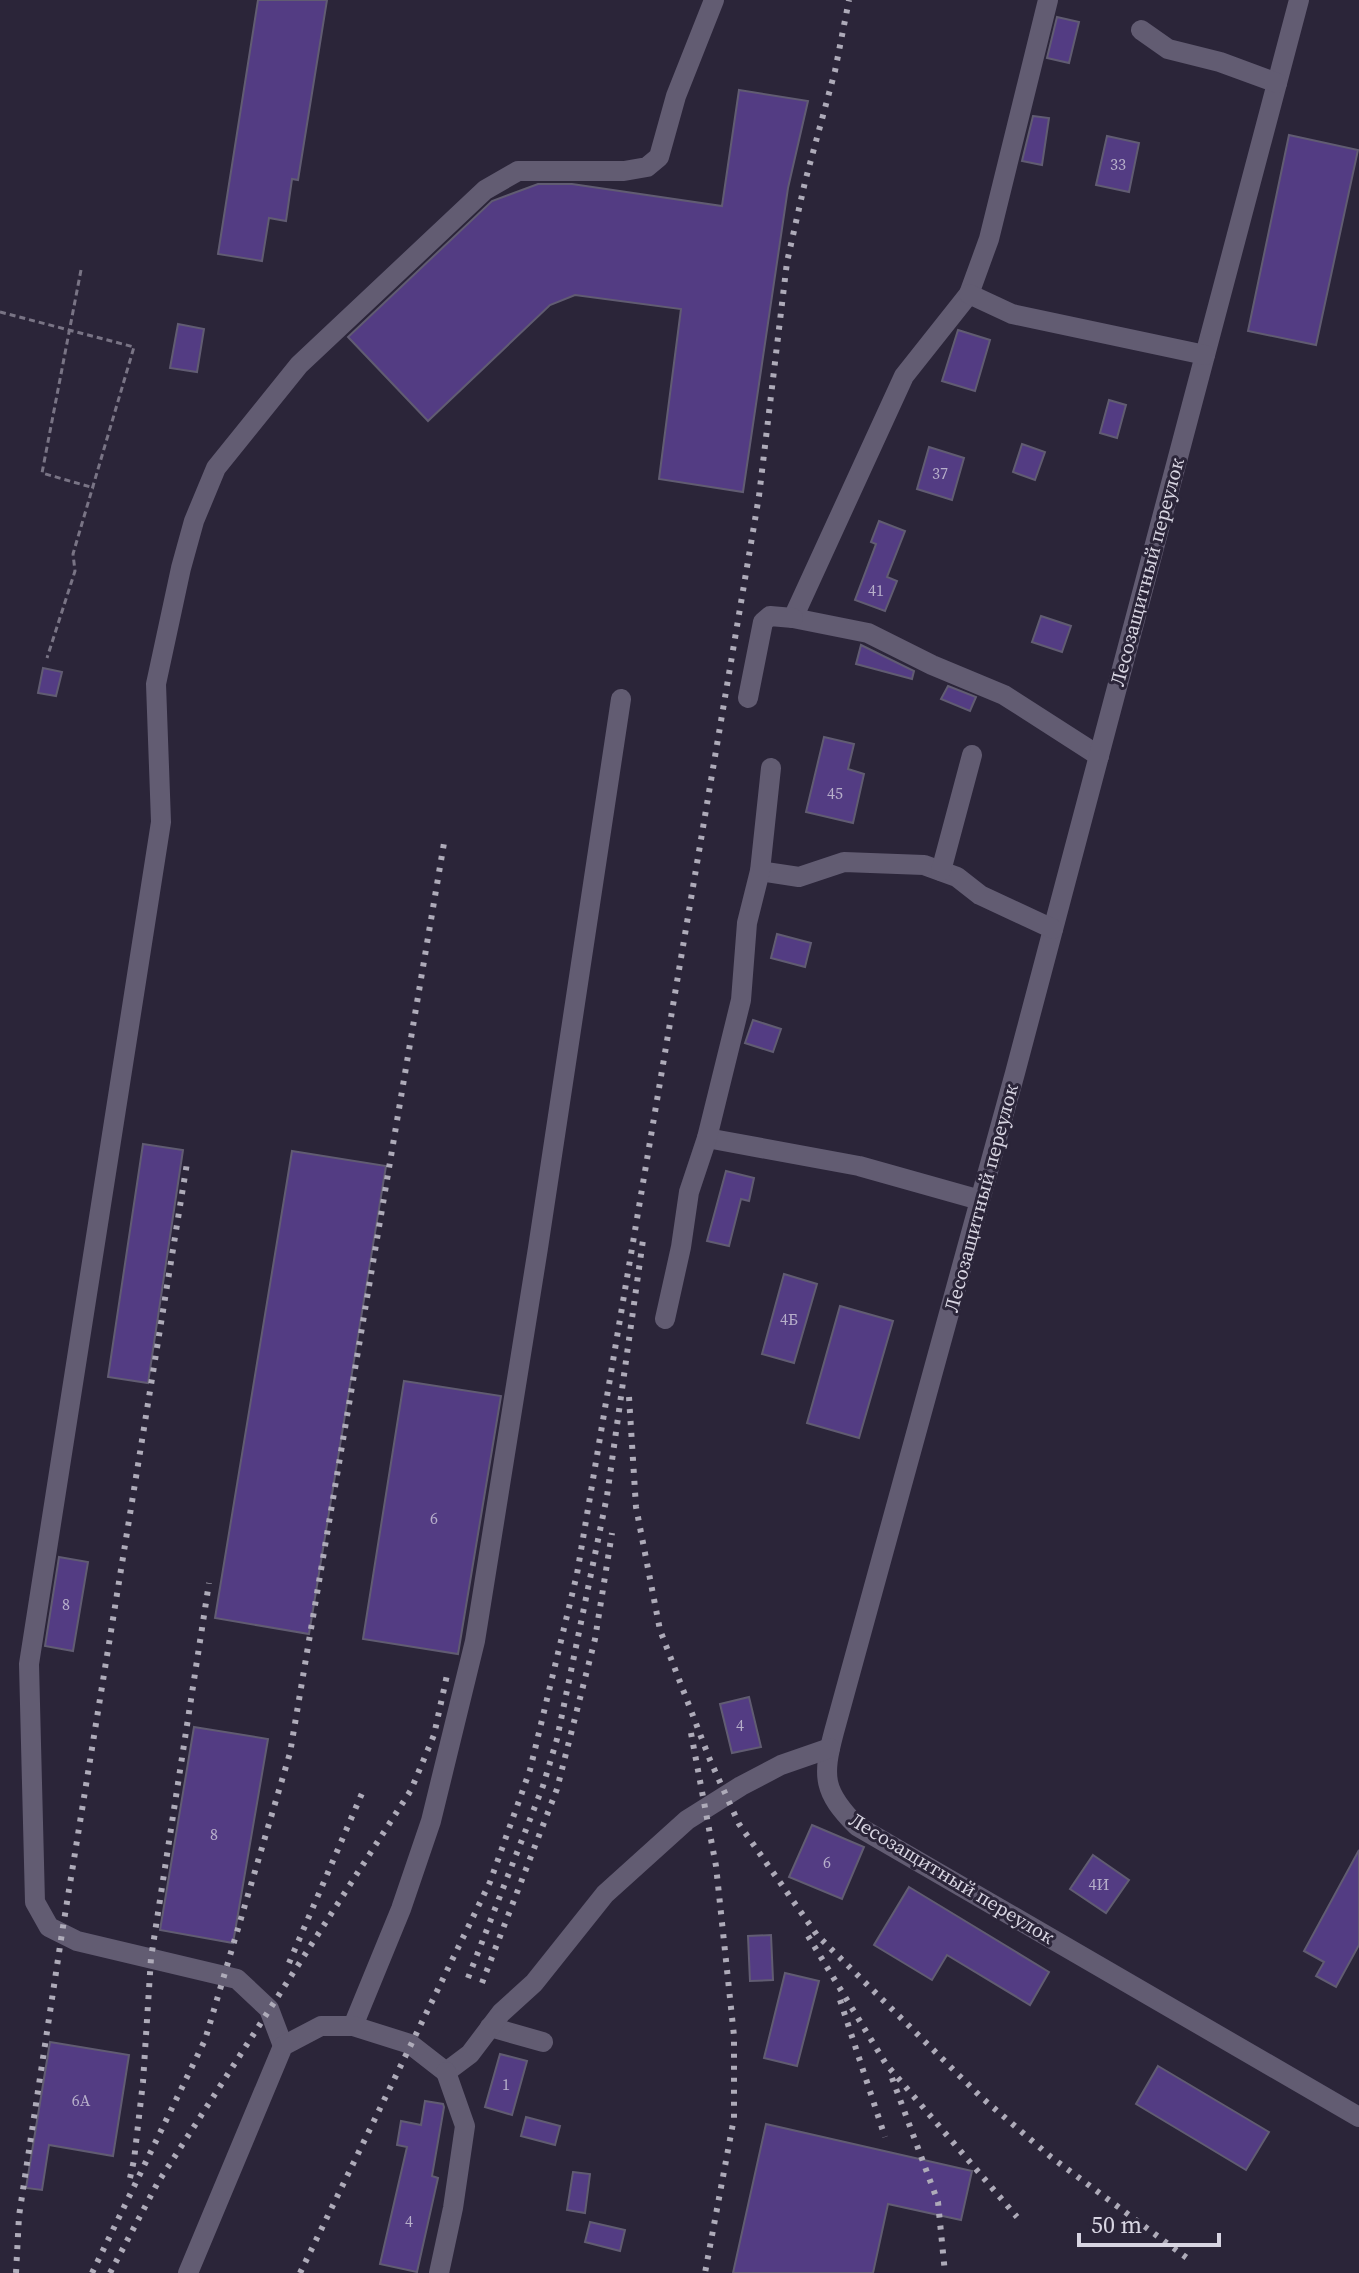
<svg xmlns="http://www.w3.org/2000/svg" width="1359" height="2273" viewBox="0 0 1359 2273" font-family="'Source Serif 4',serif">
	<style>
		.building { fill: #533c83; stroke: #615c72; stroke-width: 2 }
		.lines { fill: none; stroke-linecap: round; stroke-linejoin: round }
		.path { stroke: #797485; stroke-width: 3; stroke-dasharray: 6 4; stroke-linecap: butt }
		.minor { stroke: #625c72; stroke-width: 20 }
		.rail { stroke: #aeabb9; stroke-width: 6; stroke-dasharray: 4 8; stroke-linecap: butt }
		.labels { text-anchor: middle; stroke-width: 6; stroke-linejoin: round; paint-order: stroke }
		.number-label { font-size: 16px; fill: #b7afca }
		.street-label { font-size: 20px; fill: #d8d5e2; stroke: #2b2539 }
	</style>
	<rect width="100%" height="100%" fill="#2b2539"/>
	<g class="building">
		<path d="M258,0H327L298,180L292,179L286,221L269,218L262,261L218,254Z"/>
		<path d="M1057,17L1079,22L1069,63L1047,58Z"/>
		<path d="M739,90L808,101L788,188L743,492L659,479L681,309L575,295L550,305L428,421L348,337L492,201L538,184H572L722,206Z"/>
		<path d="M1033,116L1049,118L1042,165L1022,161Z"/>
		<path d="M1289,135L1358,150L1316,345L1248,331Z"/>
		<path d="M1107,136L1139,143L1129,192L1096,185Z"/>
		<path d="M178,324L204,329L197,372L170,368Z"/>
		<path d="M958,330L990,340L975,391L942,381Z"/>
		<path d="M1109,400L1126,405L1117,438L1100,433Z"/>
		<path d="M1022,444L1045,452L1035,480L1013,472Z"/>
		<path d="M929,447L964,458L952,500L917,489Z"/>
		<path d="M879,521L905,531L887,577L897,581L885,611L855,600L876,544L871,542Z"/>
		<path d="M1041,616L1071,626L1062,652L1032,642Z"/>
		<path d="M861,645L914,671L912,679L856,664Z"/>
		<path d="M43,668L62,672L56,696L38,693Z"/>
		<path d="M948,686L976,697L970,711L941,699Z"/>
		<path d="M824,737L854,744L848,769L864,774L853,823L806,812Z"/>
		<path d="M777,934L811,943L805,967L771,958Z"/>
		<path d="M753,1020L781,1029L773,1052L745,1043Z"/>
		<path d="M143,1144L183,1150L148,1383L108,1377Z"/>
		<path d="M292,1151L386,1166L309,1634L215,1618Z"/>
		<path d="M726,1171L754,1178L749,1201L741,1199L729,1246L707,1241Z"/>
		<path d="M784,1274L817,1284L794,1363L762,1354Z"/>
		<path d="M840,1306L893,1321L859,1438L807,1423Z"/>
		<path d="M404,1381L501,1396L458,1654L363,1639Z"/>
		<path d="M59,1557L88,1562L73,1651L45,1646Z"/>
		<path d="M749,1697L761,1747L732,1753L720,1704Z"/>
		<path d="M194,1727L268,1739L233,1943L160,1930Z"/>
		<path d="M812,1825L864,1847L842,1899L789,1877Z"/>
		<path d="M1359,1850V1945L1336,1987L1316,1976L1324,1962L1304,1951Z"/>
		<path d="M1093,1855L1129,1880L1106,1913L1070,1889Z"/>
		<path d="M909,1887L1049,1972L1030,2005L947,1955L932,1980L874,1945Z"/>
		<path d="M771,1935L773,1980L750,1981L748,1936Z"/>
		<path d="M785,1973L819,1981L797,2066L764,2058Z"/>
		<path d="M50,2042L129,2055L113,2156L49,2145L42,2190L26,2188Z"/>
		<path d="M500,2054L527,2061L512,2115L485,2107Z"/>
		<path d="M1158,2066L1269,2132L1246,2170L1136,2104Z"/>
		<path d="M425,2101L443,2104L444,2107L432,2176L438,2178L417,2272L380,2264L407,2147L397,2145L401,2121L421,2125Z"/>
		<path d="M526,2117L560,2126L555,2145L521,2136Z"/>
		<path d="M766,2124L972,2171L961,2220L888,2204L873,2273H733Z"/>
		<path d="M573,2172L590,2174L585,2213L567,2210Z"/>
		<path d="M590,2222L625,2230L620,2251L585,2242Z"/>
	</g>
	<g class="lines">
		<g class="path">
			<path d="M81,270L42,473L94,488"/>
			<path d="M0,312L134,347L73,554L75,571L47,658"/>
		</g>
		<g class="minor">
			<path d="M1048,0L989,239L969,294L904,376L793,618L868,633L932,665L1004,695L1099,756"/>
			<path d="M1299,0L1015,1073L834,1732C822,1777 823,1792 857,1826L1359,2117"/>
			<path d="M1141,30L1168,49L1220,62L1277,83"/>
			<path d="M969,294L1012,314L1205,355"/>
			<path d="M748,698L763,622L770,616L793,618"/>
			<path d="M760,871L799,877L844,862L924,865L957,877L980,895L1053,929"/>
			<path d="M941,871L972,755"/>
			<path d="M707,1138L859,1166L980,1200"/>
			<path d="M665,1319L681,1247L689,1192L707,1138L741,1000L747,923L760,871L771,768"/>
			<path d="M353,2026L401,1909L431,1821L475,1641L538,1248L621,699"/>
			<path d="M490,2027L543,2042"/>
			<path d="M283,2046L269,2009L237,1979L77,1941L49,1927L35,1902L29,1664L161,822L156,684L181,568L194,521L216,468L299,365L485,190L518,171H624L647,167L659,157L676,96L714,0"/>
			<path d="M446,2072L470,2054L501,2013L534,1983L605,1894L687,1820L741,1786L781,1765L830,1748"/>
			<path d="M188,2273L283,2046L321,2026H353L410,2044L446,2072"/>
			<path d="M439,2273L453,2208L465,2126L446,2072"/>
		</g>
		<g class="rail">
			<path d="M629,1397L636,1507L660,1630L710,1760L739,1824L817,1935L981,2097L1051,2157L1187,2258"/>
			<path d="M691,1733L716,1866L734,2036V2118L705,2273"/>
			<path d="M808,1936L886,2064L1017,2217"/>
			<path d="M289,1963L363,1791"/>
			<path d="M468,1978L543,1786L557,1739L607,1496L643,1240"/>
			<path d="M482,1983L557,1789L595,1639L612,1533"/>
			<path d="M840,2000L885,2137"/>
			<path d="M892,2078L938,2202L945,2273"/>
			<path d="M130,2178L134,2160L143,2082L151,1958L209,1583"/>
			<path d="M16,2273L19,2216L62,1933L187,1163"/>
			<path d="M92,2273L205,2040L290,1753L444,843"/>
			<path d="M110,2273L157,2184L411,1790L434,1735L447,1675"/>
			<path d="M300,2273L490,1882L530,1770L577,1574L759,496L787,262L805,182L835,71L849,0"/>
		</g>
	</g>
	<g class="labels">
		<g class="number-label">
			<text x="1118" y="170">33</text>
			<text x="940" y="479">37</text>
			<text x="876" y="596">41</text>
			<text x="835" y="799">45</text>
			<text x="789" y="1325">4Б</text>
			<text x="434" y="1524">6</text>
			<text x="66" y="1610">8</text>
			<text x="740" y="1731">4</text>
			<text x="214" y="1840">8</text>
			<text x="827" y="1868">6</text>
			<text x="1099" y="1890">4И</text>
			<text x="506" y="2090">1</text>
			<text x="81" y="2106">6А</text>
			<text x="409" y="2227">4</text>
		</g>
		<g class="street-label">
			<text transform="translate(1147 572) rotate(-75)" y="7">Лесозащитный переулок</text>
			<text transform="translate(981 1198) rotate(-75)" y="7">Лесозащитный переулок</text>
			<text transform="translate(952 1878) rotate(31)" y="7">Лесозащитный переулок</text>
		</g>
	</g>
	<path d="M1079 2233v12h140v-12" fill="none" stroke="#d8d5e2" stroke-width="4"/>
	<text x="1091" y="2233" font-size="24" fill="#d8d5e2" stroke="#2b2539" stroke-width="6" paint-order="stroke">50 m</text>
</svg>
